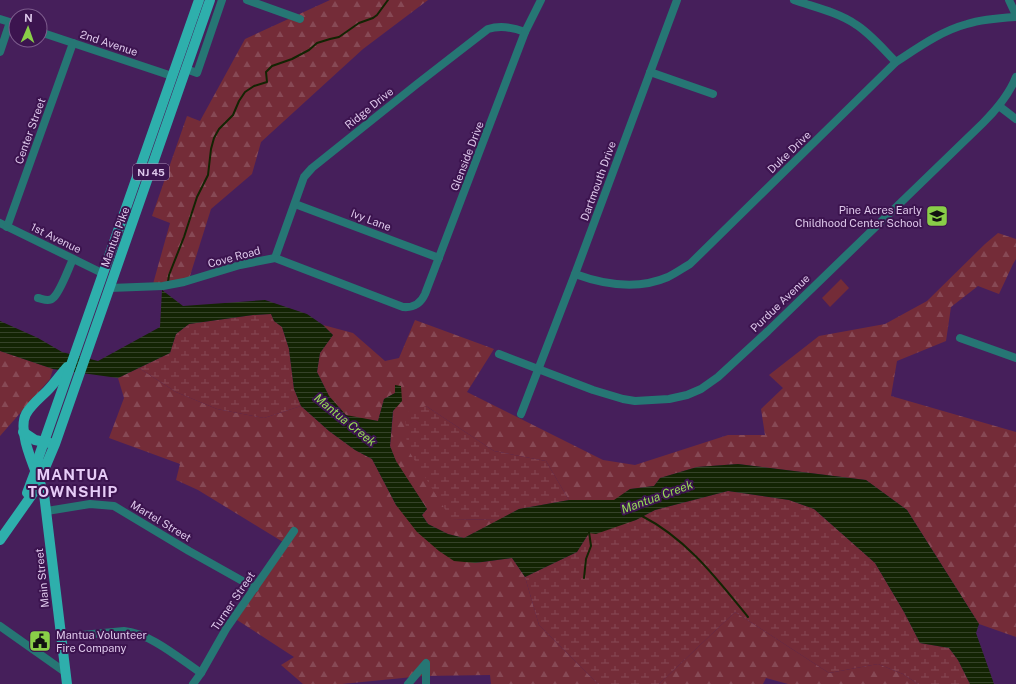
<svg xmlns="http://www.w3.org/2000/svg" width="1016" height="684" viewBox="0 0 1016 684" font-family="'Public Sans',sans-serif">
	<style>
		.green { fill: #742c38 }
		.forest { fill: url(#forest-firs) }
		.wetland { fill: url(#wetland-marsh) }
		.water { fill: url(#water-rules) }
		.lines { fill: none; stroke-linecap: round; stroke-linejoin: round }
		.stream { stroke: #132403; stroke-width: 2 }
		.street { stroke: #267674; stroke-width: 8 }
		.primary { stroke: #2eafac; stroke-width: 10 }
		.labels { text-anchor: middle; stroke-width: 4; stroke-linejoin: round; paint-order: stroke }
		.shield { fill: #3c144f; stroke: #ad92bc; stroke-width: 1 }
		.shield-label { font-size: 10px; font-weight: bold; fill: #dec8eb }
		.street-label { font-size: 11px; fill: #dec8eb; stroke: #3c144f }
		.poi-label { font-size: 11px; fill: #dec8eb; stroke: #3c144f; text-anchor: end }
		.water-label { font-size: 12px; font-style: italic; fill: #96dc56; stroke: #3c144f }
		.district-label { font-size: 15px; font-weight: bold; letter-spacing: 1px; fill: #e7ccf7; stroke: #3c144f }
	</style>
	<defs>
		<pattern id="forest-firs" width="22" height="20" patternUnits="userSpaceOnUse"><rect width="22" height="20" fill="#742c38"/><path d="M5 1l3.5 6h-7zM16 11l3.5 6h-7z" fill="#874955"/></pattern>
		<pattern id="wetland-marsh" width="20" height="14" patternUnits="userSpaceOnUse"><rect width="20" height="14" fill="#742c38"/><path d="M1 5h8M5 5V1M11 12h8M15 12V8" fill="none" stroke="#874955"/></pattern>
		<pattern id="water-rules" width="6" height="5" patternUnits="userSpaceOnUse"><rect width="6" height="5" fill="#132403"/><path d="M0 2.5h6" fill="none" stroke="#354228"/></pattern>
	</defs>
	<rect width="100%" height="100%" fill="#461f5b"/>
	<path class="green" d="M841,279L849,288L830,307L822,298Z"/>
	<g class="forest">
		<path d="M330,0H428L363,49L261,142L252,174L211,209L189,279L153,284L170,223L152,216L187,116L200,121L245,39Z"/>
		<path d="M998,233L1016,239V259L1013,264L999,294L978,286L951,307L946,341L897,361L891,396L1016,432V637L979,624L907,510L866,480L738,464L697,467L660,478L654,486L630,489L615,500H569L546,461L494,451L426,406L451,519L499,520L464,538L448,534L428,524L422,515L427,509L396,462L390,446L395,393L384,399L378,421L346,416L329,396L317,372L320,353L333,335L323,325L353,333L385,361L399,358L415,320L494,349L467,392L603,460L635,465L728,435H765L761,409L783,388L769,375L819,336L885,324L927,301L985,244Z"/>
		<path d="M0,351L53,369L50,379L0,436Z"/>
		<path d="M139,368L176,392L217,409L264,418L301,406L329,431L355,450L372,459L396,505L475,563L512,558L525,577L539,625L598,684H491L490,675L423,676L342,684H303L281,665L294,657L234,618L283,542L198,490L176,480L180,464L109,438L124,398L118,378Z"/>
		<path d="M735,612L829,673L878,664L903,674L918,684H788L766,678L763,684H659Z"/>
	</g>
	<g class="wetland">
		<path d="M271,314L274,321L282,327L289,349L294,389L301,406L264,418L217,409L176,392L139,368L170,353L176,334L189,324L253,315Z"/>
		<path d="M426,406L494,451L546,461L569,500L519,509L499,520L451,519L407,448L405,413Z"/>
		<path d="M728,491L789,500L814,509L875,563L904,612L920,643L949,648L958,660L970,684H918L903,674L878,664L829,673L735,612L659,684H598L539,625L525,577L577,552L589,533L636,520L655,510Z"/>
	</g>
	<path class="water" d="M162,290L183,306L265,300L307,314L323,325L333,335L320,353L317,372L329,396L346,415L378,421L384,399L395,393V385L401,386L402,401L393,411L390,446L396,461L427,509L422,515L428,524L448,534L464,538L519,509L569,500H614L630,489L654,486L660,478L697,467L738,464L866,480L907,510L979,624L976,633L994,684H970L958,660L949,648L920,643L904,612L875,563L814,509L789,500L728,491L655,510L636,520L596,534L589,533L577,552L525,577L512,558L475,563L454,561L439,551L417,532L396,505L372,459L355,450L329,431L301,406L294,389L289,349L282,327L274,321L271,314L253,315L189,324L176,334L170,353L118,378L53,369L0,351V321L38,338L62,352L98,361L160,327Z"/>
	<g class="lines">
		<g class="stream">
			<path d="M168,282L169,275L184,237L197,197L208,175L211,149L214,138L219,129L233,115L239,101L245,92L254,86L267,82L266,72L272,66L292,59L309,50L317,43L330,39L339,37L359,23L373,18L377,15L388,0"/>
			<path d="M642,516C687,539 717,579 748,617"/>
			<path d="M584,578L586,559L591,546L589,532"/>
		</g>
		<g class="street">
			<path d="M247,0L300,19"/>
			<path d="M794,0C814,7 837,12 855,24C870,33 883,49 896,62"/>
			<path d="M1009,0L1016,15"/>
			<path d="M0,19L16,24"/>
			<path d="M40,32L172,76"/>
			<path d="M0,52L10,22"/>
			<path d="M186,69L197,73L222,0"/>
			<path d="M650,72L713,94"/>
			<path d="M999,106L1016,119"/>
			<path d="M295,204L439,258"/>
			<path d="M0,223L102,273"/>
			<path d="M7,227L73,43"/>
			<path d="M275,258L304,177L312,168L417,84L488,29C501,25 512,27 525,32"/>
			<path d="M575,274C605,285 638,290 668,277C676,273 683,268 690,264L896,62C919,47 941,31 967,24C983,19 1000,18 1016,17"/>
			<path d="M110,288L163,286L184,282L240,265L275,258L403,307C414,308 421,303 425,294L525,32L541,0"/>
			<path d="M38,298C43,299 49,302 53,298C60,293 69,267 73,259"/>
			<path d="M960,338L1016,358"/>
			<path d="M499,354L593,390L623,399L635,401L669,399L687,395L701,389L718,377L768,331L983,123C997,109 1009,95 1016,77"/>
			<path d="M521,414L575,274L677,0"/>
			<path d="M47,511L90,504L114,506L189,551L255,588"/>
			<path d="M0,626L65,672"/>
			<path d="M61,637L124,631C150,633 180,659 201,673"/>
			<path d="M193,684L201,673L226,629L294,531"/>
			<path d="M408,684L426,663V684"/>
		</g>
		<g class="primary">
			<path d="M67,367C60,375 54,384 47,391C40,398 31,405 26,414C16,433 38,474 44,494L67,684"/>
			<path d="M23,432L35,440L50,443"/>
			<path d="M27,493L35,472L39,456L199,0"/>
			<path d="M0,540L36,489L55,444L210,0"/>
		</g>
	</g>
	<defs>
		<g id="school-square" transform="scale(1.15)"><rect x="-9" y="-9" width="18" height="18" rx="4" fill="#89ce48" stroke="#3c144f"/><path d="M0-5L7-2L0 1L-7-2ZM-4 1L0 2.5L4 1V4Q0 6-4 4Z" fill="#111"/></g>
		<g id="civic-square" transform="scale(1.15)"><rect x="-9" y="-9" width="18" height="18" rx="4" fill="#89ce48" stroke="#3c144f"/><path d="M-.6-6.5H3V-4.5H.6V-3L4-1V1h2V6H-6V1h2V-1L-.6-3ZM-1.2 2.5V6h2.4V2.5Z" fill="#111"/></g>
	</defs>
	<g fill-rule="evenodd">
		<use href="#school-square" x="937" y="216"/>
		<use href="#civic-square" x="40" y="641"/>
	</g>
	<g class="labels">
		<rect class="shield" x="133" y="164" width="36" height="16" rx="3"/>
		<g class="shield-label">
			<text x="151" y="176">NJ 45</text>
		</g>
		<g class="street-label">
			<text transform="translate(109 43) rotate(18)" y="4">2nd Avenue</text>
			<text transform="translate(369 108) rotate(-39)" y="4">Ridge Drive</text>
			<text transform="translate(30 131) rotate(-70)" y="4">Center Street</text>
			<text transform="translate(789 152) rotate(-44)" y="4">Duke Drive</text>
			<text transform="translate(467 156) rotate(-69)" y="4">Glenside Drive</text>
			<text transform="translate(598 181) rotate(-70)" y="4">Dartmouth Drive</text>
			<text transform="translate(371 220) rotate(21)" y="4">Ivy Lane</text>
			<text transform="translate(115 237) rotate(-70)" y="4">Mantua Pike</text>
			<text transform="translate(56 238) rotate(26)" y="4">1st Avenue</text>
			<text transform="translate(234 257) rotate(-15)" y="4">Cove Road</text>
			<text transform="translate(780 303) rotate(-44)" y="4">Purdue Avenue</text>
			<text transform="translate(161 521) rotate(31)" y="4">Martel Street</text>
			<text transform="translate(42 578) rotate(-96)" y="4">Main Street</text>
			<text transform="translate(233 601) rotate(-56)" y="4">Turner Street</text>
		</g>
		<g class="poi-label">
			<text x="922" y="214">Pine Acres Early<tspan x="922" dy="13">Childhood Center School</tspan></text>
			<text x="56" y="639" text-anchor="start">Mantua Volunteer<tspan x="56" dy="13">Fire Company</tspan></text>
		</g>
		<g class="water-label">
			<text transform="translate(345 420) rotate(39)" y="4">Mantua Creek</text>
			<text transform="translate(657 497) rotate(-20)" y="4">Mantua Creek</text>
		</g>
		<g class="district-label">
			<text x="73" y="480">MANTUA<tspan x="73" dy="17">TOWNSHIP</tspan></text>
		</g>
	</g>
	<g transform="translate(28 28) rotate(2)"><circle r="19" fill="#3c144f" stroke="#7d5c8d"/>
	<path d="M0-3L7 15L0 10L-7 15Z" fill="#89ce48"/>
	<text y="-6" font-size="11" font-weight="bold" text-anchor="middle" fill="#dec8eb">N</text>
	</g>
</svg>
